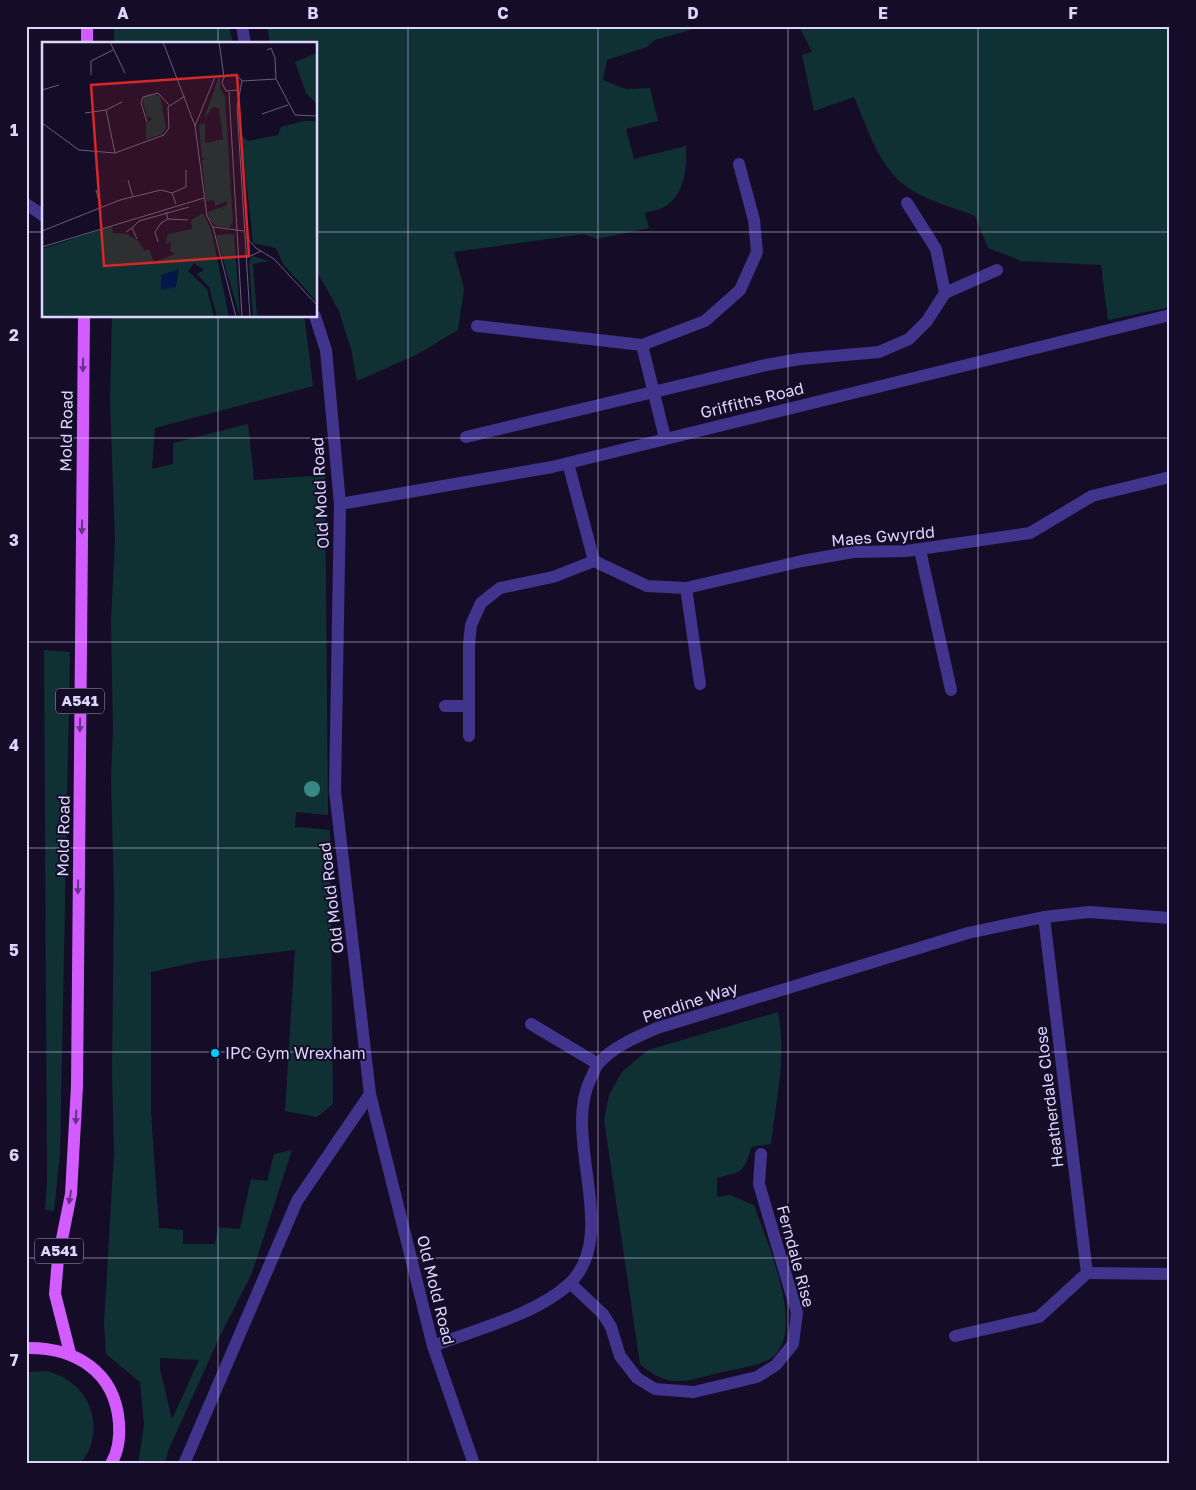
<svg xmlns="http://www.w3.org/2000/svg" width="1196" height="1490" viewBox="0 0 1196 1490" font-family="'Golos Text',sans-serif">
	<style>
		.green { fill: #103133; fill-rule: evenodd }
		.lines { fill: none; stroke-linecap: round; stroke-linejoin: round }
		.minor { stroke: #40348c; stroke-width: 12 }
		.major { stroke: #d25cff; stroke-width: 12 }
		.tree { fill: #388787 }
		.oneway { fill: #6a3189 }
		.grid { fill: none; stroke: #ded5ff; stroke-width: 1; stroke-opacity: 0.55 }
		.poi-dot { fill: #01ccff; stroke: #150d28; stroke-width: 2 }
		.labels { text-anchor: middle; stroke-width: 4; stroke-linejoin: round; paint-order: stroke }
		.shield { fill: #150d28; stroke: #a299be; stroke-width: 1 }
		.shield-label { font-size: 15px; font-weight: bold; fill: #ded5ff }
		.street-label { font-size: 16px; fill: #ded5ff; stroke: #150d28 }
		.poi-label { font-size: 16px; fill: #ded5ff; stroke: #150d28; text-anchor: start }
		.inset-road { fill: none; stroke: #655d7e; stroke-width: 1 }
		.view { fill: #d62828; fill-opacity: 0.15; stroke: #d62828; stroke-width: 2.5 }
		.inset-edge { fill: none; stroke: #ded5ff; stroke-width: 2.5 }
		.neatline { fill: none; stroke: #ded5ff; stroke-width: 2 }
		.grid-label { font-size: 16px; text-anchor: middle; font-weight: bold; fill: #ded5ff }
	</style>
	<rect width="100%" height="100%" fill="#150d28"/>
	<g class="green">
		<path d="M114,26H229L233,44H114Z"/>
		<path d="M267,26H704L655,40L647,47L607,60L603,80L626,89L650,88L658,121L626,129L634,159L686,146C687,168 685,195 664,207C659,210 651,211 645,213L649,228L597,239L584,234L454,252L464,289L458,330L416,355L357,381L351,349L339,311L316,270V44H270Z"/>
		<path d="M799,26H1170V307L1108,320L1101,265L1021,261L988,248L975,216C955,208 932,202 913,191C880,172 869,131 854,97L814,111L802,55L812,52Z"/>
		<path d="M112,316H302L305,321L313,386L155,428L152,469L173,464V443L248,424L254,480L325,475L328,815L296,812L295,828L301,827L330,830L333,1104L317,1117L285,1111L295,950L201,961L151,972V1112L159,1228L183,1230V1244H215L218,1227L240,1229L251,1179L267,1181L274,1154L292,1150L252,1273L219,1338L168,1451L165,1464H138L144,1425L140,1382L106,1354L104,1324L114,1153L112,1073L114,894L111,779L113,730L111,621L115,540L110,400ZM160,1358L199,1360L172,1419L160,1370Z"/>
		<path d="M44,650L70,652L60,1153L54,1211L45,1210L47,1181Z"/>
		<path d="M778,1012C787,1058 776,1098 771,1144L751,1147C744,1174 742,1171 717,1178V1197L730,1195L754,1205C765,1238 812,1340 766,1361C750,1368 730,1370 714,1374C681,1383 667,1387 640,1364L604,1120L609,1095L622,1072L648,1050Z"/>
		<path d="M48,1371C54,1374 61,1375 66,1379C96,1397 103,1438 80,1464H26V1372Z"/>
	</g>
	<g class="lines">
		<g class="minor">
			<path d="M242,26L245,44"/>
			<path d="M907,203L936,249L945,293L997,270"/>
			<path d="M26,204L44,216"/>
			<path d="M315,316L326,350L340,504L335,791L370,1094L433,1346L474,1464"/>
			<path d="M477,326L642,345"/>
			<path d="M466,437L766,365L800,359L879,352L909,339L927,321L945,293"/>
			<path d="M665,438L642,345L705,321L740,290L757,252L754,220L739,164"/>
			<path d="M340,504L552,467L1170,315"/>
			<path d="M920,550L951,690"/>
			<path d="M594,561L647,586L686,588L802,561L853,552L906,551L1030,533L1092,496L1170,477"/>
			<path d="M686,588L700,684"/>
			<path d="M445,706H469"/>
			<path d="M469,736V644L471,625L481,603L500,588L553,577L594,561L568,463"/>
			<path d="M531,1024L598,1064"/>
			<path d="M1087,1273L1170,1274"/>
			<path d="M570,1283L603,1314L611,1327L620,1356L637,1378L655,1389L694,1392L757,1377L776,1365L793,1344L797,1313L759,1184L761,1154"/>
			<path d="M955,1336L1039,1317L1087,1273L1044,917"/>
			<path d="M433,1346C475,1330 537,1314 569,1284C621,1235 562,1140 590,1080C593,1075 595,1067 599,1063C614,1046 637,1037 657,1028L968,933L1044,917L1089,912L1170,918"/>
			<path d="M184,1464L297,1201L370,1094"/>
		</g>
		<g class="major">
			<path d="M87,44V26"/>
			<path d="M26,1348C75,1347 115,1371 119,1423C120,1436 118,1452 111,1464"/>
			<path d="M70,1353L55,1294L58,1259L71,1194L77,1086L84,316"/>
		</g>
	</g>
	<circle class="tree" cx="312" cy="789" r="8"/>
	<defs><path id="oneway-solid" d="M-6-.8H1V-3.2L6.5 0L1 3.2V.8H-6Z" transform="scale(1.25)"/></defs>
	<g class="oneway">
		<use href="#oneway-solid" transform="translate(83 365) rotate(91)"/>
		<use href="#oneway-solid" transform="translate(82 527) rotate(91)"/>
		<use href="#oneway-solid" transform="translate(80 725) rotate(91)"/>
		<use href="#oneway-solid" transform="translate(78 887) rotate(91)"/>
		<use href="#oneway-solid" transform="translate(76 1117) rotate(93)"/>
		<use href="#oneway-solid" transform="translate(70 1197) rotate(99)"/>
	</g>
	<path class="grid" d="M218,26V44M408,26V1464M598,26V1464M788,26V1464M978,26V1464M26,232H44M316,232H1170M218,316V1464M26,438H1170M26,642H1170M26,848H1170M26,1052H1170M26,1258H1170"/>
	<circle class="poi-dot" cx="215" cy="1053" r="5"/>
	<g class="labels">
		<g class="shield">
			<rect x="56" y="688.5" width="48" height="25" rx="4"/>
			<rect x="35" y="1238.5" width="48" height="25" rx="4"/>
		</g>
		<g class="shield-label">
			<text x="80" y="706">A541</text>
			<text x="59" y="1256">A541</text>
		</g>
		<g class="street-label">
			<text transform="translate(752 400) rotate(-14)" y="6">Griffiths Road</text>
			<text transform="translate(66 431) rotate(-89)" y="6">Mold Road</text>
			<text transform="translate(320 493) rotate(-93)" y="6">Old Mold Road</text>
			<text transform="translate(883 536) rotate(-5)" y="6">Maes Gwyrdd</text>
			<text transform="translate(63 836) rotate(-89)" y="6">Mold Road</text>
			<text transform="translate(331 898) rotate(-97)" y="6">Old Mold Road</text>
			<text transform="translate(690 1002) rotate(-18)" y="6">Pendine Way</text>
			<text transform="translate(1049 1097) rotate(-97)" y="6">Heatherdale Close</text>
			<text transform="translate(796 1256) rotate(75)" y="6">Ferndale Rise</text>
			<text transform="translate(436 1290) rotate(76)" y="6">Old Mold Road</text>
		</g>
		<g class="poi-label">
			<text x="225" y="1059">IPC Gym Wrexham</text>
		</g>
	</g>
	<g transform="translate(42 42)">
		<rect width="275" height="275" fill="#150d28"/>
		<path d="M275,11V62L264,51L253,20ZM178,31V47L183,54L190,166L191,180L187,186L174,184L167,177L166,170L185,163V159L173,164L172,158L164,159L160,118L164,116H160L157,83L163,81V101L181,97L177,66L171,65L162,77ZM111,52L118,54L124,86L120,92L104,98V81L110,77L105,74L101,61L102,55ZM262,79H275V260L241,222L234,206L211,201L200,100V94L206,99L236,93L239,85ZM161,171L169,187L187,275H175L167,245L155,232L162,228L152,221L146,229L165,247L172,275H0V207L70,184L71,191L85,192L96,199L103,209L107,207L112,220L133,212L128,209L129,200L123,202L126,192L150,187L149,178ZM192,192L198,275L174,193ZM210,214L227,219L211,222L215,275H211L207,221Z" fill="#103133"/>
		<path d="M137,227L134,245L119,248V233Z" fill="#051749"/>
		<path class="inset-road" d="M68,0L83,31M121,0L153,84L165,174L171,185L194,275M177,0L182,35M49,33V19L71,8M234,37L253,73L275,74M200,39L234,37L233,16L229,6L225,8M0,48L17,43M197,48L184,49L180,41L182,35L194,32L200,39L195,65L208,275M187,50L200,275M43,71L64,68M220,72L246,63M105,80L99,61L101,55L116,51L127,63M0,81L37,108L73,111L122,93L127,86L126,65L143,54M153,84L173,35M73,111L64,68L80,60M86,138L91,155M54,148L59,166M134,162L130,151L144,145V128M126,177L146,178M171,185L202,189M90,186L97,179L147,165M0,189L78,158L119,148L130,151M84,190L90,186L95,197M204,195L214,206L232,217L275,263M116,200L113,190L119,181L126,177L124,170M0,205L162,156M204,216L219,209"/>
		<path class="view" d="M195,33L207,214L62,224L49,43Z"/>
		<rect width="275" height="275" class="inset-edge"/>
	</g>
	<rect width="1196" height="1490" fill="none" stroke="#150d28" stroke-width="55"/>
	<rect x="28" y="28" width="1140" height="1434" class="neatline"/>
	<g class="grid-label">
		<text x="123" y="19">A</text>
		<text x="313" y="19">B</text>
		<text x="503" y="19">C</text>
		<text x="693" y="19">D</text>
		<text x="883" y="19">E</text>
		<text x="1073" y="19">F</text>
		<text x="14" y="136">1</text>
		<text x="14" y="341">2</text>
		<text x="14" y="546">3</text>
		<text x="14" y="751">4</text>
		<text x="14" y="956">5</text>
		<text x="14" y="1161">6</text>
		<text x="14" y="1366">7</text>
	</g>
</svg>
